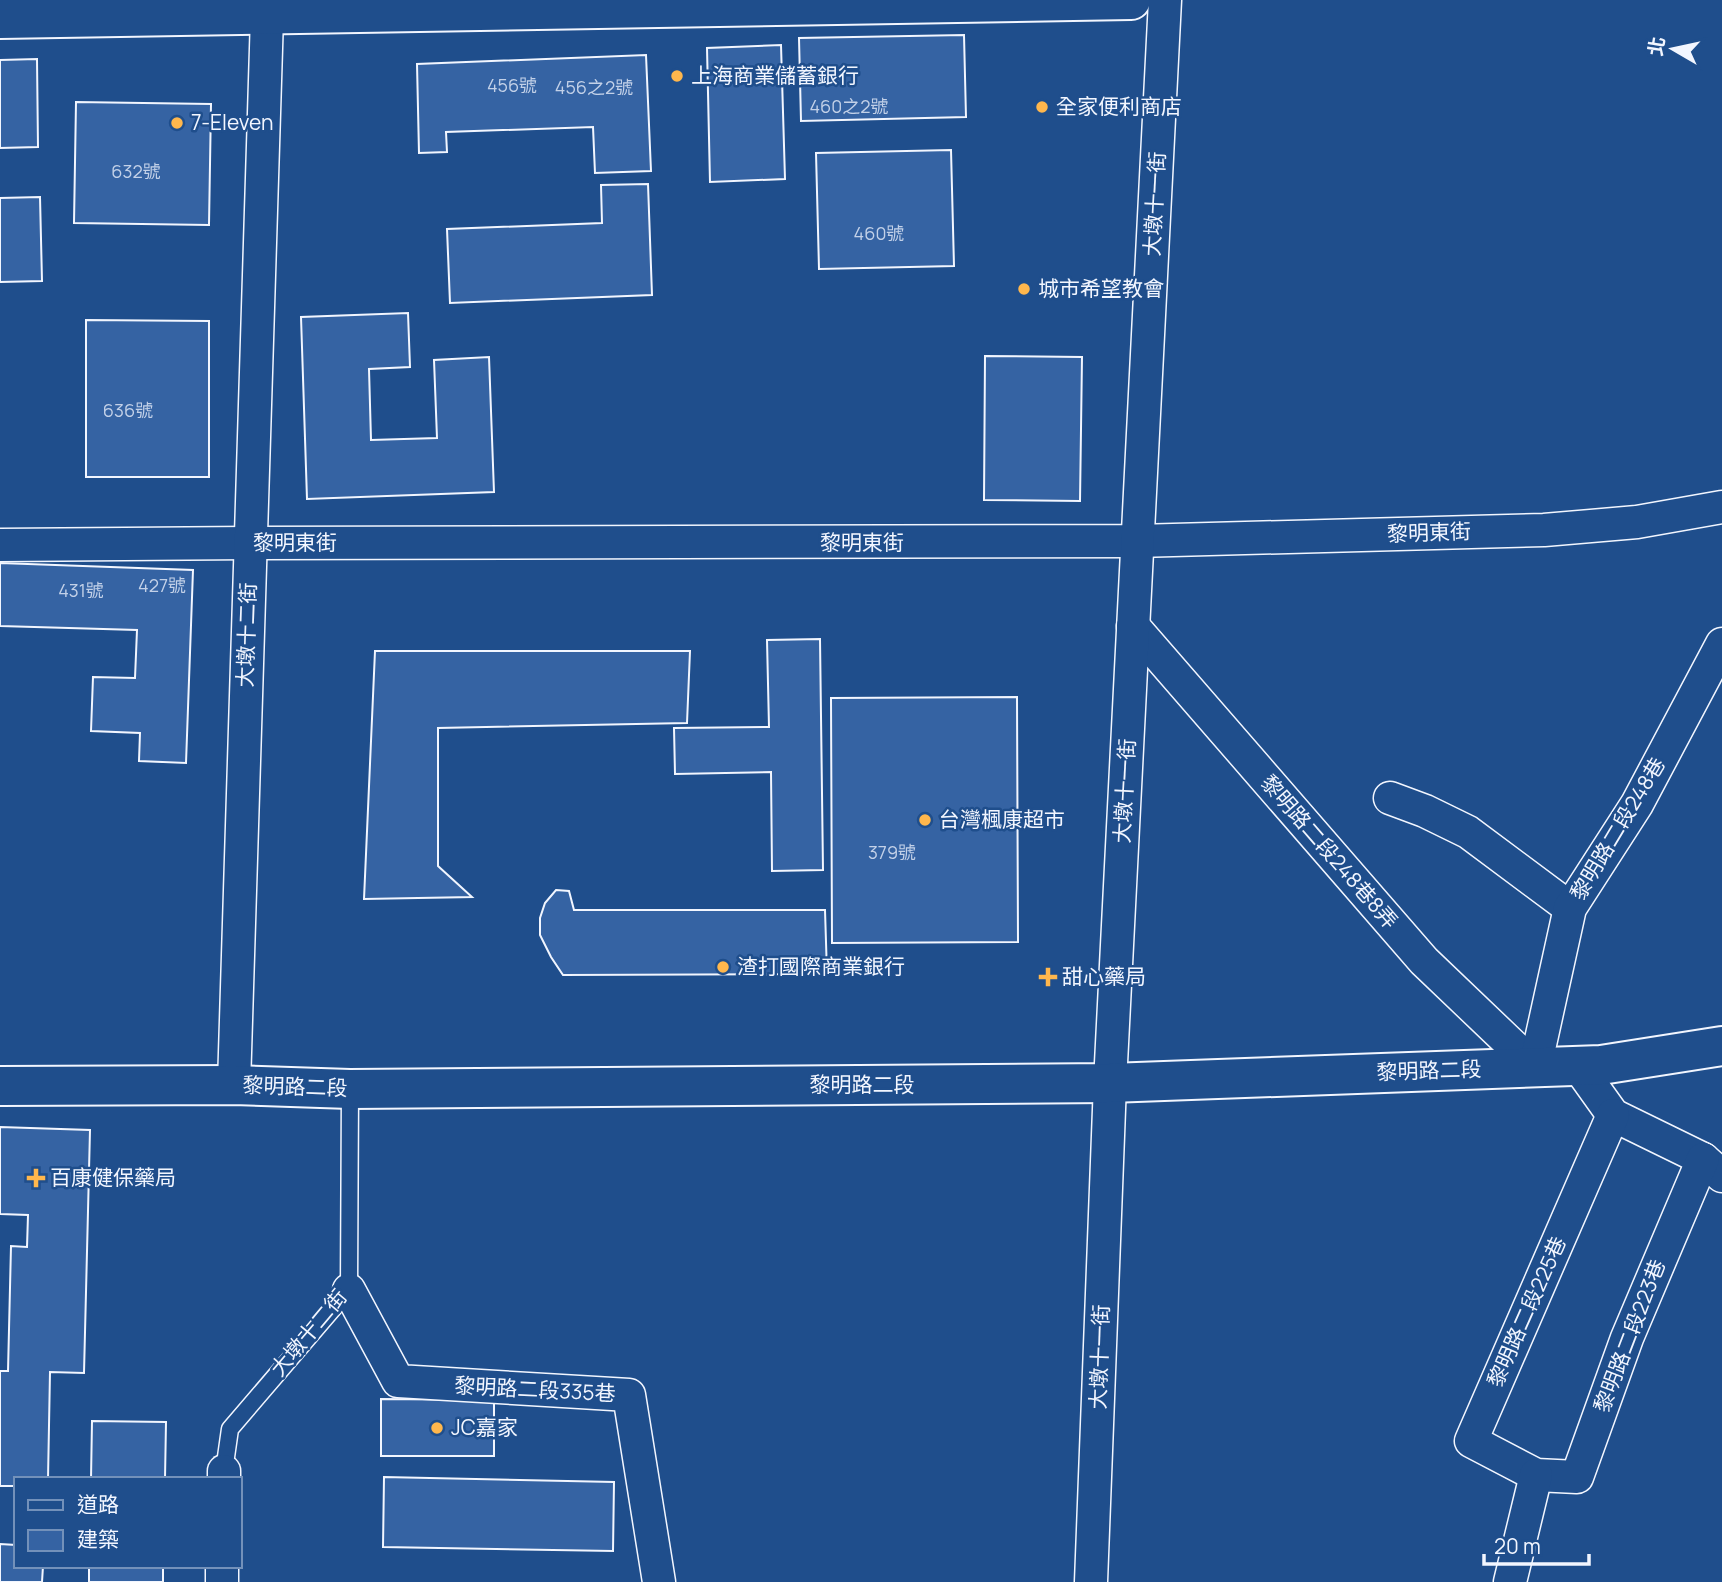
<svg xmlns="http://www.w3.org/2000/svg" width="1722" height="1582" viewBox="0 0 1722 1582" font-family="Manrope,'Noto Sans TC',sans-serif">
	<style>
		.building { fill: #3563a3; stroke: #f2f6ff; stroke-width: 2 }
		.lines { fill: none; stroke-linecap: round; stroke-linejoin: round }
		.lane-casing { stroke: #f2f6ff; stroke-width: 19 }
		.street-casing { stroke: #f2f6ff; stroke-width: 35 }
		.secondary-casing { stroke: #f2f6ff; stroke-width: 42 }
		.lane { stroke: #1f4e8c; stroke-width: 16 }
		.street { stroke: #1f4e8c; stroke-width: 32 }
		.secondary { stroke: #1f4e8c; stroke-width: 38 }
		.poi-dot { fill: #ffb74d; stroke: #1f4e8c; stroke-width: 2.5 }
		.labels { text-anchor: middle; stroke-width: 5; stroke-linejoin: round; paint-order: stroke }
		.number-label { font-size: 18px; fill: #c3d1e8 }
		.poi-label { font-size: 21px; fill: #f2f6ff; stroke: #1f4e8c; text-anchor: start }
		.street-label { font-size: 21px; fill: #f2f6ff; stroke: #1f4e8c }
	</style>
	<rect width="100%" height="100%" fill="#1f4e8c"/>
	<g class="building">
		<path d="M964,35L966,117L801,121L799,38Z"/>
		<path d="M781,45L785,179L710,182L707,48Z"/>
		<path d="M646,55L651,171L595,173L593,127L446,132L447,152L419,153L417,64Z"/>
		<path d="M37,59L38,147L0,148V60Z"/>
		<path d="M76,102L211,104L209,225L74,223Z"/>
		<path d="M951,150L954,266L819,269L816,153Z"/>
		<path d="M648,184L652,295L450,303L447,229L602,223L601,185Z"/>
		<path d="M40,197L42,281L0,282V198Z"/>
		<path d="M408,313L410,367L369,369L371,440L437,438L434,360L489,357L494,492L307,499L301,317Z"/>
		<path d="M86,320L209,321V477H86Z"/>
		<path d="M985,356L1082,357L1080,501L984,500Z"/>
		<path d="M0,563L193,570L186,763L139,761L140,733L91,731L93,677L135,678L137,630L0,626Z"/>
		<path d="M820,639L823,870L772,871L771,772L675,774L674,728L769,727L767,640Z"/>
		<path d="M375,651H690L687,723L438,728V866L472,897L364,899Z"/>
		<path d="M1017,697L1018,942L832,943L831,698Z"/>
		<path d="M556,890L569,891L574,910H825L827,974L563,975L551,957L540,935V918L545,903Z"/>
		<path d="M0,1127L90,1130L84,1373L50,1372L48,1479H16V1486H0V1371H8L11,1246L27,1247L28,1215L0,1214Z"/>
		<path d="M381,1399L494,1400V1456H381Z"/>
		<path d="M92,1421L166,1422L165,1479H91Z"/>
		<path d="M384,1477L614,1482L613,1551L383,1547Z"/>
		<path d="M0,1544L16,1545V1566H43L42,1582H0Z"/>
		<rect x="89" y="1566" width="74" height="16"/>
	</g>
	<g class="lines">
		<g class="lane-casing">
			<path id="lane" d="M224,1471L230,1429L349,1290L350,1089"/>
		</g>
		<g class="street-casing">
			<g id="street">
				<path d="M0,545L249,543L1137,541L1544,530L1637,522L1722,507"/>
				<path d="M1133,626L1424,961L1535,1067"/>
				<path d="M1390,798L1425,811L1468,832L1570,908"/>
				<path d="M1578,1066L1613,1115L1703,1159L1722,1176"/>
				<path d="M1535,1067L1570,908L1637,804L1722,644"/>
				<path d="M234,1085L267,16"/>
				<path d="M1613,1115L1471,1441L1536,1475L1577,1477L1627,1338L1703,1159"/>
				<path d="M349,1290L398,1381L629,1395L659,1582"/>
				<path d="M224,1479V1471"/>
				<path d="M222,1582V1566"/>
				<path d="M1091,1582L1110,1083L1165,0"/>
				<path d="M1510,1582L1536,1475"/>
			</g>
		</g>
		<g class="secondary-casing">
			<g id="secondary">
				<path d="M0,19L1131,0"/>
				<path d="M0,1086L234,1085L350,1089L1110,1083L1601,1065L1722,1046"/>
			</g>
		</g>
		<use href="#lane" class="lane"/>
		<use href="#street" class="street"/>
		<use href="#secondary" class="secondary"/>
	</g>
	<g class="poi-dot">
		<circle cx="677" cy="76" r="7"/>
		<circle cx="1042" cy="107" r="7"/>
		<circle cx="177" cy="123" r="7"/>
		<circle cx="1024" cy="289" r="7"/>
		<circle cx="925" cy="820" r="7"/>
		<circle cx="723" cy="967" r="7"/>
		<path d="M1044.5 966.5h7v7h7v7h-7v7h-7v-7h-7v-7h7z"/>
		<path d="M32.5 1167.5h7v7h7v7h-7v7h-7v-7h-7v-7h7z"/>
		<circle cx="437" cy="1428" r="7"/>
	</g>
	<g class="labels">
		<g class="number-label">
			<text x="512" y="92">456號</text>
			<text x="594" y="94">456之2號</text>
			<text x="849" y="113">460之2號</text>
			<text x="136" y="178">632號</text>
			<text x="879" y="240">460號</text>
			<text x="128" y="417">636號</text>
			<text x="162" y="592">427號</text>
			<text x="81" y="597">431號</text>
			<text x="892" y="859">379號</text>
		</g>
		<g class="poi-label">
			<text x="691" y="83">上海商業儲蓄銀行</text>
			<text x="1056" y="114">全家便利商店</text>
			<text x="191" y="130">7-Eleven</text>
			<text x="1038" y="296">城市希望教會</text>
			<text x="939" y="827">台灣楓康超市</text>
			<text x="737" y="974">渣打國際商業銀行</text>
			<text x="1062" y="984">甜心藥局</text>
			<text x="50" y="1185">百康健保藥局</text>
			<text x="451" y="1435">JC嘉家</text>
		</g>
		<g class="street-label">
			<text transform="translate(1155 204) rotate(-87)" y="7">大墩十一街</text>
			<text transform="translate(1429 533) rotate(-2)" y="7">黎明東街</text>
			<text x="295" y="550">黎明東街</text>
			<text x="862" y="550">黎明東街</text>
			<text transform="translate(247 635) rotate(-88)" y="7">大墩十二街</text>
			<text transform="translate(1125 791) rotate(-87)" y="7">大墩十一街</text>
			<text transform="translate(1618 829) rotate(-59)" y="7">黎明路二段248巷</text>
			<text transform="translate(1329 852) rotate(49)" y="7">黎明路二段248巷8弄</text>
			<text transform="translate(1429 1071) rotate(-2)" y="7">黎明路二段</text>
			<text x="862" y="1092">黎明路二段</text>
			<text transform="translate(295 1087) rotate(2)" y="7">黎明路二段</text>
			<text transform="translate(1527 1312) rotate(-66)" y="7">黎明路二段225巷</text>
			<text transform="translate(309 1333) rotate(-50)" y="7">大墩十二街</text>
			<text transform="translate(1630 1336) rotate(-69)" y="7">黎明路二段223巷</text>
			<text transform="translate(1100 1357) rotate(-88)" y="7">大墩十一街</text>
			<text transform="translate(535 1390) rotate(3)" y="7">黎明路二段335巷</text>
		</g>
	</g>
	<rect x="14" y="1477" width="228" height="91" fill="#1f4e8c" stroke="#7391ba" stroke-width="2"/>
	<rect x="28" y="1500" width="35" height="10" fill="#1f4e8c" stroke="#7391ba" stroke-width="2"/>
	<text x="77" y="1512" font-size="21" fill="#f2f6ff">道路</text>
	<rect x="28" y="1530" width="35" height="21" fill="#3563a3" stroke="#7391ba" stroke-width="2"/>
	<text x="77" y="1547" font-size="21" fill="#f2f6ff">建築</text>
	<g transform="translate(1673 49) rotate(279)" stroke="#1f4e8c" stroke-width="5" paint-order="stroke">
	<path d="M0-5L12 26L0 18L-12 26Z" fill="#f2f6ff"/>
	<text y="-10" font-size="19" font-weight="bold" text-anchor="middle" fill="#f2f6ff">北</text>
	</g>
	<path d="M1484 1554v10h105v-10" fill="none" stroke="#f2f6ff" stroke-width="3.5"/>
	<text x="1494" y="1554" font-size="21" fill="#f2f6ff" stroke="#1f4e8c" stroke-width="5" paint-order="stroke">20 m</text>
</svg>
